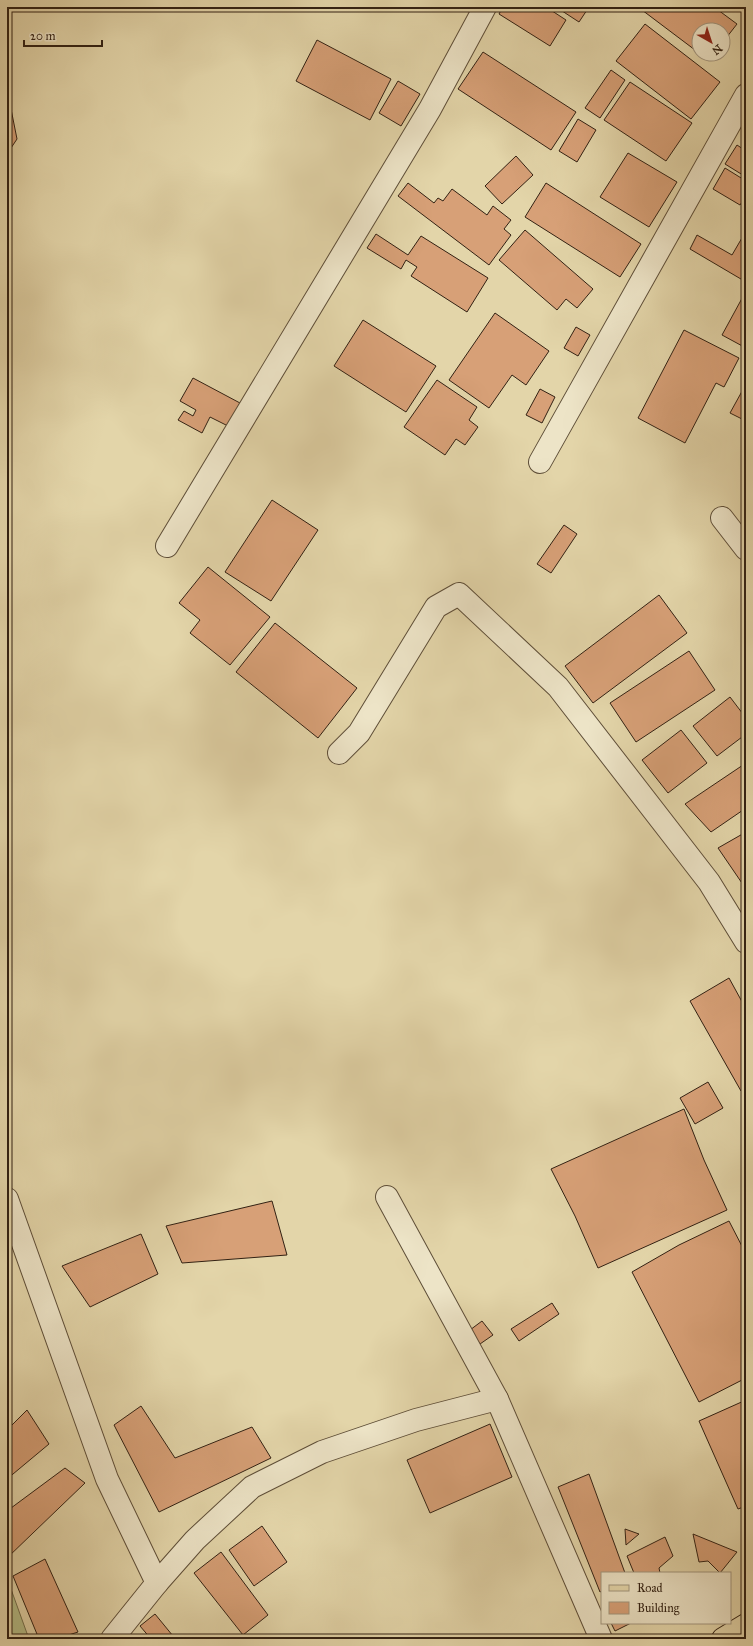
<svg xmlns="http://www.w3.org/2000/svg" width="753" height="1646" viewBox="0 0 753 1646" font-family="'IM FELL Great Primer',serif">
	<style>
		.green { fill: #b5bd87; stroke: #746f4d }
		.building { fill: #d7a077; stroke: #322113 }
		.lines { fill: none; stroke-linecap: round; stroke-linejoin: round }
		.minor-casing { stroke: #5e4e38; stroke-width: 24 }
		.major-casing { stroke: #322113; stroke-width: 24 }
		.minor { stroke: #ede4c7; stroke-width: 22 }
		.major { stroke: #e3d5a9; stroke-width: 22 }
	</style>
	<rect width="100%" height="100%" fill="#e3d5a9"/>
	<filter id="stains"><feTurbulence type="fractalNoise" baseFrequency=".005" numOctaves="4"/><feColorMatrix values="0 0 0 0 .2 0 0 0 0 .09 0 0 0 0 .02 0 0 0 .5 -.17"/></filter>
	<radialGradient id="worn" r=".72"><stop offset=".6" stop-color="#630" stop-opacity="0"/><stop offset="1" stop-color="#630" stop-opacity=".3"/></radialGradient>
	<path class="green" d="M7,1578L29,1639H7Z"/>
	<g class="building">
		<path d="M503,7H546L566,20L550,46L499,14Z"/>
		<path d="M556,7H589L579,22Z"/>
		<path d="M638,7H714L737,24L723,42V30H699V53Z"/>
		<path d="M645,24L720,82L691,119L616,61Z"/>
		<path d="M317,40L391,79L370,120L296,81Z"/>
		<path d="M483,52L576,112L551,150L458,89Z"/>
		<path d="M701,54H714L709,60Z"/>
		<path d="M611,70L625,80L600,118L585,108Z"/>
		<path d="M398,81L420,94L401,126L379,113Z"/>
		<path d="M630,82L692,123L666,161L604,120Z"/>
		<path d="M7,89L17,139L7,154Z"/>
		<path d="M578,119L596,130L577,162L559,151Z"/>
		<path d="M737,145L746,151V177L725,164Z"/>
		<path d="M628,153L677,182L649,227L600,197Z"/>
		<path d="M516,156L533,175L502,204L485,186Z"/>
		<path d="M725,168L746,181V196L740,205L713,189Z"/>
		<path d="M408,183L434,203L438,198L443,201L452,189L487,215L493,206L511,220L504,229L511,235L489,265L398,196Z"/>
		<path d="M546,183L641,244L620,277L525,217Z"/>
		<path d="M525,230L593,289L577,308L566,299L557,310L499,260Z"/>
		<path d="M746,231V282L690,249L697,235L732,255Z"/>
		<path d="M376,234L408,255L421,236L488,278L467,312L411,276L417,267L406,260L401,269L367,248Z"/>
		<path d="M746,291V348L722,335Z"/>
		<path d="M495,313L549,351L526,385L512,375L489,408L449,380Z"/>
		<path d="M363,320L436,366L406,412L334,366Z"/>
		<path d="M576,327L590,335L578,356L564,348Z"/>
		<path d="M684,330L739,358L724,387L716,383L685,443L638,418Z"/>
		<path d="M193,378L240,403L228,426L210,417L202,433L178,420L184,411L193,416L196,410L180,401Z"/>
		<path d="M437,380L477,407L469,420L478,427L465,445L456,439L445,455L404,427Z"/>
		<path d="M746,384V421L730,413Z"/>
		<path d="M540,389L555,397L542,423L526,415Z"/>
		<path d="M272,500L318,530L271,601L225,572Z"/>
		<path d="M564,525L577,534L551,573L537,564Z"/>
		<path d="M208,567L270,617L230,665L190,633L200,620L179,603Z"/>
		<path d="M659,595L687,633L593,703L565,666Z"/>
		<path d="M275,623L357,688L318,738L236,672Z"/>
		<path d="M689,651L715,690L636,742L610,703Z"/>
		<path d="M730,697L746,718V734L717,756L693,726Z"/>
		<path d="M681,730L707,763L668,793L642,760Z"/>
		<path d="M746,763V808L711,832L685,804Z"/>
		<path d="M746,832V889L718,848Z"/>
		<path d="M729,978L746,1009V1088L741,1091L690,1001Z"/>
		<path d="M708,1082L723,1108L695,1124L680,1098Z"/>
		<path d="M684,1109L704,1160L727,1210L598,1268L575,1216L551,1169Z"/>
		<path d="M272,1201L287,1255L182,1263L166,1226Z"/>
		<path d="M729,1221L746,1254V1378L699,1402L632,1272L679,1245Z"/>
		<path d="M141,1234L158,1274L90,1307L62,1266Z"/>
		<path d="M552,1303L559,1314L519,1341L511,1329Z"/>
		<path d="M482,1321L493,1335L480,1344L470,1330Z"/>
		<path d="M746,1400V1506L738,1509L699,1421Z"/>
		<path d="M141,1406L175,1458L252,1427L271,1458L159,1512L114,1425Z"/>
		<path d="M27,1410L49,1444L7,1479V1430Z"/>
		<path d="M490,1424L512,1477L430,1513L407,1460Z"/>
		<path d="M65,1468L85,1483L7,1558V1511Z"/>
		<path d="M589,1474L625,1573H602V1591L600,1592L558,1487Z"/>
		<path d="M262,1526L287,1562L254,1586L229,1550Z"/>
		<path d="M625,1529L639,1534L626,1545Z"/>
		<path d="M693,1534L737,1552L720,1573L708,1561L699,1562Z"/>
		<path d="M665,1537L673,1556L659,1568L660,1573H634L627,1556Z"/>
		<path d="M221,1552L268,1615L243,1635L194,1573Z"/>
		<path d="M45,1559L78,1632L56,1639H39L13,1576Z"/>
		<path d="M155,1614L173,1636L170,1639H151L140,1626Z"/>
		<path d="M611,1623H631L615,1631Z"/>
	</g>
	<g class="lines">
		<g class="minor-casing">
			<g id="minor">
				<path d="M540,462L746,95"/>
				<path d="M722,518L746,549"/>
				<path d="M167,546L430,109L485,7"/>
				<path d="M339,753L359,733L436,607L459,594L558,687L709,882L746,942"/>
				<path d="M387,1197L497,1399L601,1639"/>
				<path d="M7,1199L107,1479L157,1583"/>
				<path d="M112,1639L157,1583L195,1540L252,1487L322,1452L416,1420L497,1399"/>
			</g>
		</g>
		<g class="major-casing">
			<path id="major" d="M723,1639L746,1625"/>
		</g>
		<use href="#minor" class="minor"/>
		<use href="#major" class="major"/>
	</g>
	<rect width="753" height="1646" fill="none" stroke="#e3d5a9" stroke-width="24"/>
	<rect x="8" y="8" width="737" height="1630" fill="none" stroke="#322113" stroke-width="2"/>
	<rect x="12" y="12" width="729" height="1622" fill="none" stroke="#322113"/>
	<rect x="601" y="1572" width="130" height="52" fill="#ede4c7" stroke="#a2967f"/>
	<rect x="609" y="1585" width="20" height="6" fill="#e3d5a9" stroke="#a2967f"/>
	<text x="637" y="1592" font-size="12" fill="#322113">Road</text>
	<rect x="609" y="1602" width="20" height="12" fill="#d7a077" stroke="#a2967f"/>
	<text x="637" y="1612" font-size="12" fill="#322113">Building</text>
	<g transform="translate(711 42) rotate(141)"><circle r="19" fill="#ede4c7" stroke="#a2967f"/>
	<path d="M0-3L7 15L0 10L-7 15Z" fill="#8f2418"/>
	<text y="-6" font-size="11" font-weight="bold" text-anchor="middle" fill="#322113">N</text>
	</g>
	<path d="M24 40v6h78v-6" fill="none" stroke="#322113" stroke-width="2"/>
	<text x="30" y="40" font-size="12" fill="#322113" stroke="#ede4c7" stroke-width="3" paint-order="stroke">20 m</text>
	<rect width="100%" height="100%" filter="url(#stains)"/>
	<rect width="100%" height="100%" fill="url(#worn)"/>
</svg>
